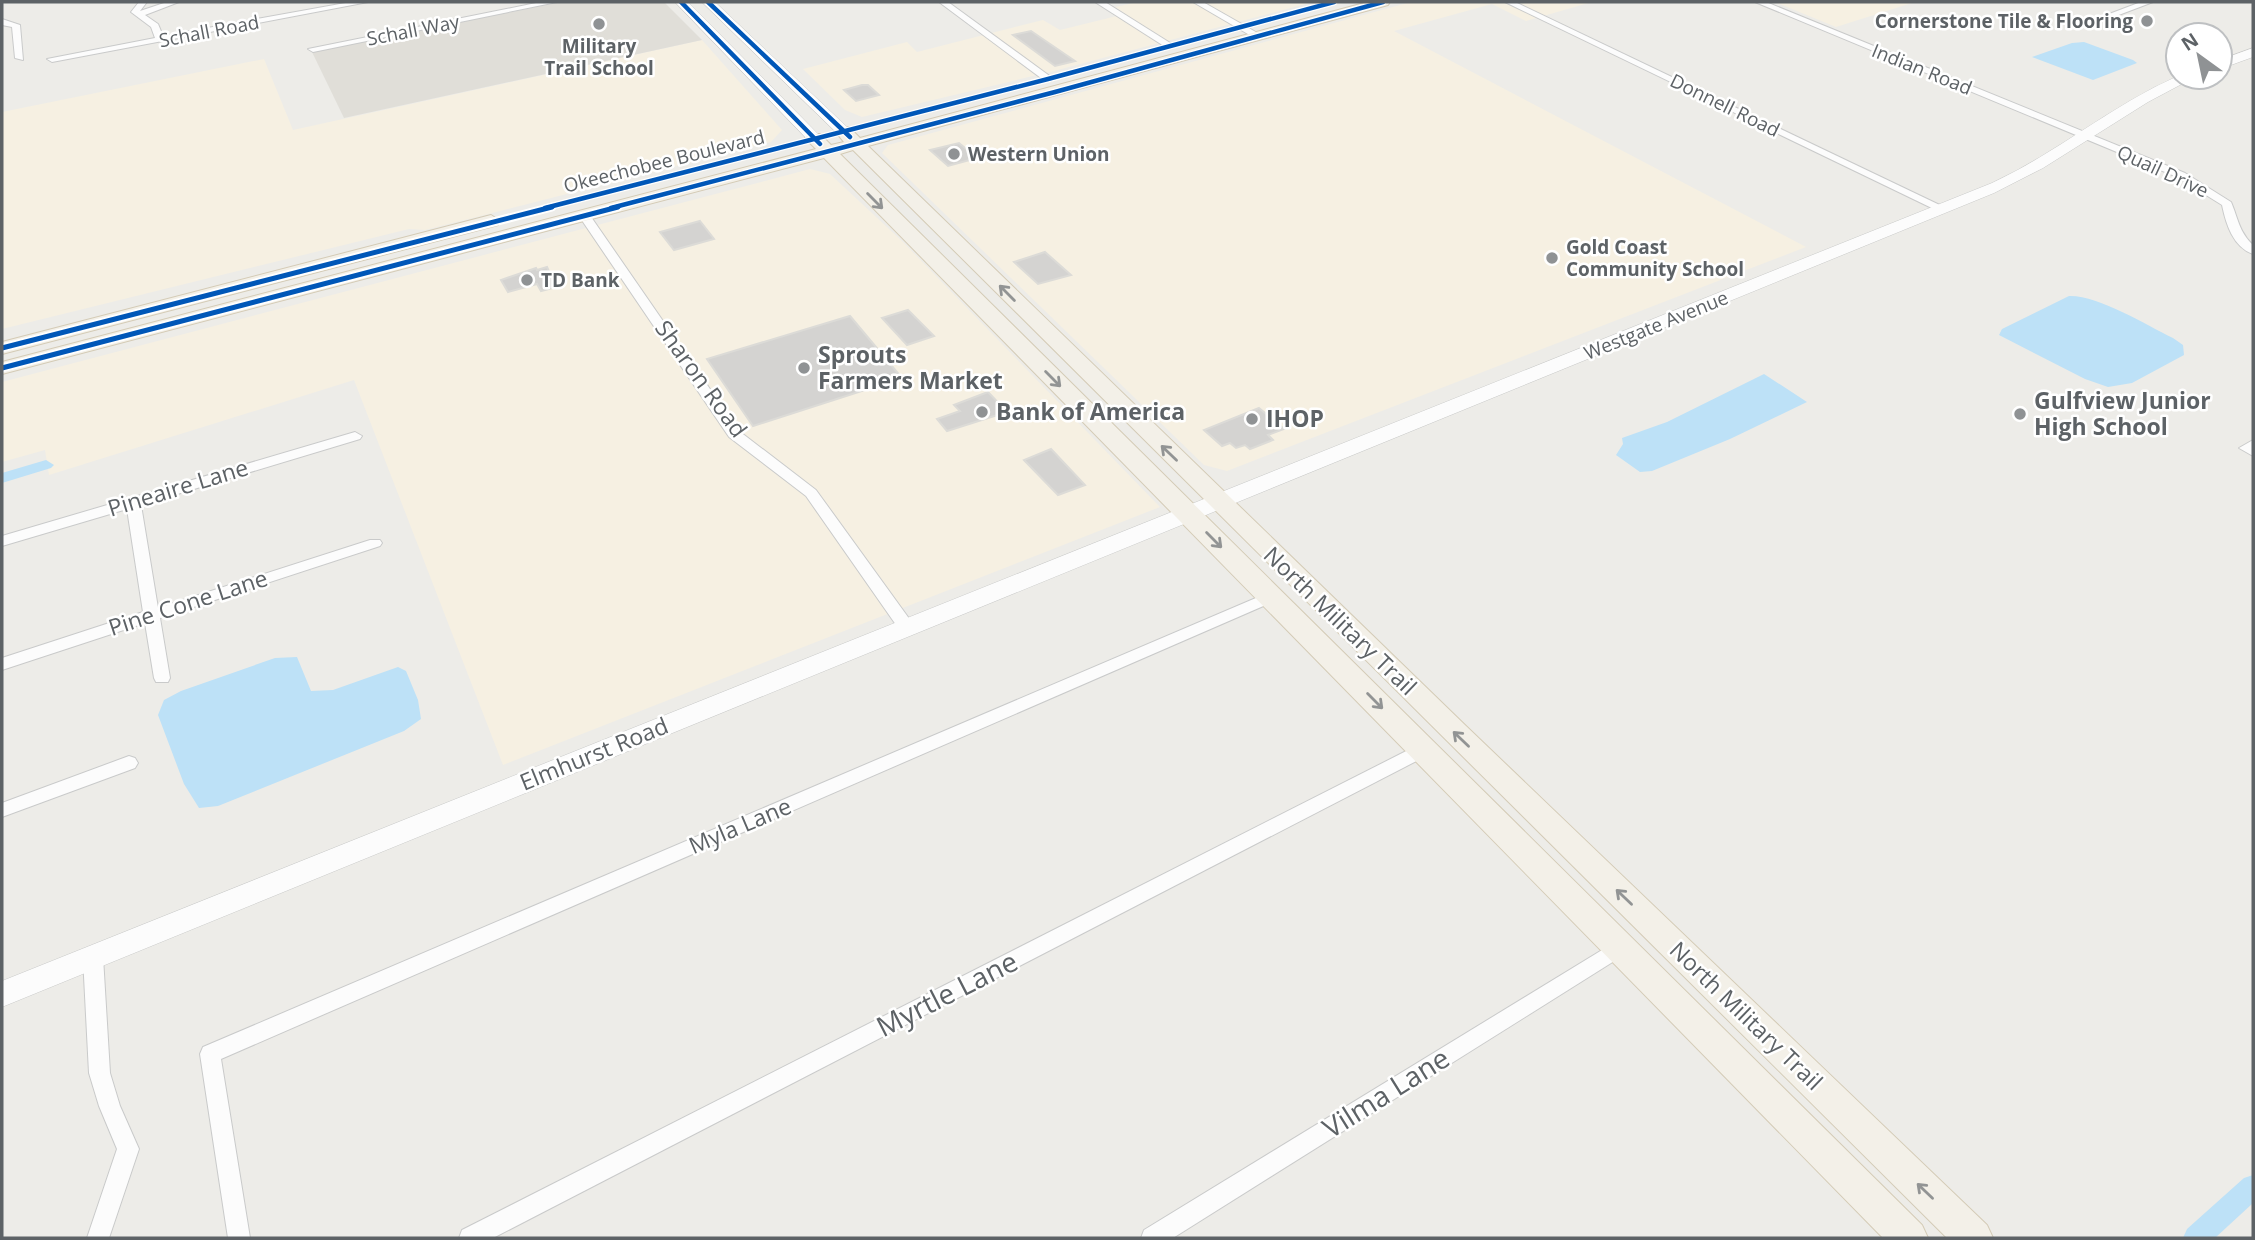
<svg xmlns="http://www.w3.org/2000/svg" width="2255" height="1240" viewBox="0 0 2255 1240" font-family="'Open Sans',sans-serif">
	<style>
		.commercial { fill: #f6f0e2 }
		.education { fill: #e0ded8 }
		.water { fill: #bde1f7 }
		.lines { fill: none; stroke-linecap: round; stroke-linejoin: round }
		.canal { fill: #bde1f7; fill-rule: evenodd }
		.building { fill: #d4d3d1; stroke: #dcdbd7; stroke-width: 2 }
		.street-casing { stroke: #c9caca; stroke-width: 2 }
		.secondary-casing { stroke: #c9cac9; stroke-width: 1 }
		.primary-casing { stroke: #d4cbb6; stroke-width: 2 }
		.street { fill: #fcfcfc; fill-rule: evenodd }
		.secondary { fill: #fcfcfc; fill-rule: evenodd }
		.primary { fill: #f3f0e8; fill-rule: evenodd }
		.cycleway-far1-casing { stroke: #fff; stroke-width: 7 }
		.cycleway-casing { stroke: #fff; stroke-width: 9 }
		.cycleway-far1 { stroke: #0057b8; stroke-width: 4.5 }
		.cycleway { stroke: #0057b8; stroke-width: 5 }
		.oneway { stroke: #929494 }
		.poi-dot { fill: #8f9294; stroke: #fff; stroke-width: 2.5 }
		.labels { text-anchor: middle; stroke-width: 5; stroke-linejoin: round; paint-order: stroke }
		.far-poi-label { font-size: 19px; font-weight: bold; fill: #5d6266; stroke: #fff; text-anchor: start }
		.far-street-label { font-size: 19px; fill: #5d6266; stroke: #fff }
		.poi-label { font-size: 23px; font-weight: bold; fill: #5d6266; stroke: #fff; text-anchor: start }
		.street-label { font-size: 23px; fill: #5d6266; stroke: #fff }
		.near-street-label { font-size: 28px; fill: #5d6266; stroke: #fff }
	</style>
	<rect width="100%" height="100%" fill="#edece8"/>
	<g class="commercial">
		<path d="M1138,2H1313L1054,71L862,117L845,110L803,69L907,42L917,52L1043,20L1060,30L1125,14L1115,7Z"/>
		<path d="M1411,2H1592L1526,21L1492,4L1394,31L1806,247L1227,471L1204,465L882,153L888,145Z"/>
		<path d="M1775,2H1915L1836,27Z"/>
		<path d="M702,40L782,130L771,142L425,230L409,229L2,329V112L264,59L293,130Z"/>
		<path d="M810,169L830,174L903,242L1160,507L503,765L354,380L49,475L45,450L2,462V382Z"/>
	</g>
	<path class="education" d="M561,2H664L702,40L344,118L312,52Z"/>
	<g class="water">
		<path d="M2084,42L2133,60L2137,63L2093,80L2032,57L2072,43Z"/>
		<path d="M2069,296C2098,295 2146,325 2173,338L2183,345L2184,355L2132,383L2108,387L2085,379L1999,335L2002,329Z"/>
		<path d="M1764,374L1807,402L1730,439L1652,471L1640,472L1616,455L1623,444L1622,438L1667,422Z"/>
		<path d="M297,657L311,691L333,690L398,667L406,671L418,700L421,719L404,731L218,806L199,808L184,784L158,715L164,700L181,691L275,658Z"/>
	</g>
	<g class="lines">
		<g class="canal">
			<path d="M46,460L54,465L51,468L2,483V473Z"/>
			<path d="M2253,1175V1203L2215,1238H2183L2187,1229L2244,1178Z"/>
		</g>
	</g>
	<g class="building">
		<path d="M1031,31L1075,61L1055,66L1013,35Z"/>
		<path d="M862,85H868L879,95L856,101L844,90Z"/>
		<path d="M959,143L977,158L948,166L930,150Z"/>
		<path d="M700,221L714,239L674,250L660,232Z"/>
		<path d="M1045,252L1071,275L1038,284L1014,262Z"/>
		<path d="M547,267L556,287L541,291L537,284L508,292L501,280L536,268L537,270Z"/>
		<path d="M908,310L934,336L907,345L882,318Z"/>
		<path d="M850,316L902,378L753,426L707,359Z"/>
		<path d="M988,392L1007,412L947,431L937,419L960,411L954,405Z"/>
		<path d="M1259,408L1284,429L1268,435L1273,440L1250,449L1245,445L1236,448L1230,443L1222,446L1204,430Z"/>
		<path d="M1051,449L1085,485L1058,495L1024,460Z"/>
	</g>
	<g class="lines">
		<g class="street-casing">
			<g id="street">
				<path d="M139,2H147L140,11L167,2H179L145,15L158,24L163,36L351,2H368L52,62L47,59L155,38L151,27L131,12Z"/>
				<path d="M541,2H557L313,52L308,49Z"/>
				<path d="M939,2H948L1051,77V81H1045Z"/>
				<path d="M1095,2H1105L1175,46L1167,48Z"/>
				<path d="M1193,2H1203L1261,35L1253,37Z"/>
				<path d="M1505,2H1515L1948,209L1938,211Z"/>
				<path d="M1755,2H1766L2185,173L2231,202C2238,218 2239,232 2253,245V254C2233,247 2226,224 2222,205L2177,177Z"/>
				<path d="M2141,2H2153L2087,27L2080,25Z"/>
				<path d="M2,19L20,25L23,60L15,58L12,27L2,25Z"/>
				<path d="M581,214H589L739,431L816,490L913,624L915,628L913,632H901L806,496L729,437L579,216Z"/>
				<path d="M355,432L362,436L360,439L141,505L158,608L370,540H380L382,543L380,546L160,618L170,678L168,682H156L154,678L145,623L2,670V658L143,612L127,509L2,546V536Z"/>
				<path d="M2253,440V456L2239,448Z"/>
				<path d="M1270,592L1275,593L1278,597L1275,601L221,1059L250,1238H228L200,1054L203,1047Z"/>
				<path d="M1424,742L1430,744L1433,749L1430,754L493,1238H459L462,1230Z"/>
				<path d="M129,756L135,758L138,763L135,768L2,817V803Z"/>
				<path d="M1620,939L1627,941L1630,947L1627,953L1173,1238H1141L1144,1230Z"/>
				<path d="M93,949L100,951L103,957L110,1073L120,1106L139,1149L109,1238H87L117,1149L99,1106L89,1073L83,957L86,951Z"/>
			</g>
		</g>
		<g class="secondary-casing">
			<g id="secondary">
				<path d="M675,2H688L819,135L821,138L819,141H809Z"/>
				<path d="M702,2H715L848,128L850,131L848,134H838Z"/>
				<path d="M2253,48V57L2220,69V60Z"/>
				<path d="M2178,76L2195,77L2148,102L2043,168L1994,193L2,1007V981L1992,183C2057,153 2112,105 2178,76Z"/>
			</g>
		</g>
		<g class="primary-casing">
			<g id="primary">
				<path d="M1368,2H1390L1388,5L868,146L1466,726L1987,1225L1993,1238H1947L853,150L840,154L1922,1225L1928,1238H1883L824,158L2,374V362L816,149L805,138L808,134H820L831,145L844,142L835,131L837,127H849L860,138Z"/>
				<path d="M491,215L500,221L498,225L2,354V342Z"/>
			</g>
		</g>
		<use href="#street" class="street"/>
		<use href="#secondary" class="secondary"/>
		<use href="#primary" class="primary"/>
		<g class="cycleway-far1-casing">
			<g id="cycleway-far1">
				<path d="M681,2L820,144"/>
				<path d="M708,2L850,137"/>
				<path d="M545,208L1048,79L1334,2"/>
				<path d="M611,208L1055,92L1383,2"/>
			</g>
		</g>
		<g class="cycleway-casing">
			<g id="cycleway">
				<path d="M2,348L552,207"/>
				<path d="M2,368L618,207"/>
			</g>
		</g>
		<use href="#cycleway-far1" class="cycleway-far1"/>
		<use href="#cycleway" class="cycleway"/>
	</g>
	<defs><path id="oneway-shaft" d="M-6 0H5M1.5-3L5.5 0L1.5 3" fill="none" stroke-width="1.6" stroke-linecap="round" stroke-linejoin="round" transform="scale(1.75)"/></defs>
	<g class="oneway">
		<use href="#oneway-shaft" transform="translate(875 201) rotate(45)"/>
		<use href="#oneway-shaft" transform="translate(1007 293) rotate(-135)"/>
		<use href="#oneway-shaft" transform="translate(1053 379) rotate(45)"/>
		<use href="#oneway-shaft" transform="translate(1169 453) rotate(-136)"/>
		<use href="#oneway-shaft" transform="translate(1214 540) rotate(45)"/>
		<use href="#oneway-shaft" transform="translate(1375 701) rotate(45)"/>
		<use href="#oneway-shaft" transform="translate(1461 739) rotate(-136)"/>
		<use href="#oneway-shaft" transform="translate(1624 897) rotate(-136)"/>
		<use href="#oneway-shaft" transform="translate(1925 1191) rotate(-136)"/>
	</g>
	<g class="poi-dot">
		<circle cx="2147" cy="21" r="7"/>
		<circle cx="599" cy="24" r="7"/>
		<circle cx="954" cy="154" r="7"/>
		<circle cx="1552" cy="258" r="7"/>
		<circle cx="527" cy="280" r="7"/>
		<circle cx="804" cy="368" r="7"/>
		<circle cx="982" cy="412" r="7"/>
		<circle cx="2020" cy="414" r="7"/>
		<circle cx="1252" cy="419" r="7"/>
	</g>
	<g class="labels">
		<g class="far-poi-label">
			<text x="2133" y="28" text-anchor="end">Cornerstone Tile &amp; Flooring</text>
			<text x="599" y="53" text-anchor="middle">Military<tspan x="599" dy="22">Trail School</tspan></text>
			<text x="968" y="161">Western Union</text>
			<text x="1566" y="254">Gold Coast<tspan x="1566" dy="22">Community School</tspan></text>
			<text x="541" y="287">TD Bank</text>
		</g>
		<g class="far-street-label">
			<text transform="translate(413 30) rotate(-11)" y="7">Schall Way</text>
			<text transform="translate(209 31) rotate(-11)" y="7">Schall Road</text>
			<text transform="translate(1922 69) rotate(22)" y="7">Indian Road</text>
			<text transform="translate(1725 105) rotate(26)" y="7">Donnell Road</text>
			<text transform="translate(664 161) rotate(-14)" y="7">Okeechobee Boulevard</text>
			<text transform="translate(2163 171) rotate(25)" y="7">Quail Drive</text>
			<text transform="translate(1656 325) rotate(-22)" y="7">Westgate Avenue</text>
		</g>
		<g class="poi-label">
			<text x="818" y="363">Sprouts<tspan x="818" dy="26">Farmers Market</tspan></text>
			<text x="2034" y="409">Gulfview Junior<tspan x="2034" dy="26">High School</tspan></text>
			<text x="996" y="420">Bank of America</text>
			<text x="1266" y="427">IHOP</text>
		</g>
		<g class="street-label">
			<text transform="translate(701 379) rotate(54)" y="8">Sharon Road</text>
			<text transform="translate(178 488) rotate(-17)" y="8">Pineaire Lane</text>
			<text transform="translate(188 603) rotate(-18)" y="8">Pine Cone Lane</text>
			<text transform="translate(1340 621) rotate(44)" y="8">North Military Trail</text>
			<text transform="translate(594 754) rotate(-22)" y="8">Elmhurst Road</text>
			<text transform="translate(740 826) rotate(-23)" y="8">Myla Lane</text>
			<text transform="translate(1746 1016) rotate(44)" y="8">North Military Trail</text>
		</g>
		<g class="near-street-label">
			<text transform="translate(947 994) rotate(-27)" y="10">Myrtle Lane</text>
			<text transform="translate(1386 1093) rotate(-32)" y="10">Vilma Lane</text>
		</g>
	</g>
	<rect width="2255" height="1240" fill="none" stroke="#5d6266" stroke-width="7"/>
	<g transform="translate(2199 56) rotate(327)"><circle r="33" fill="#ffffff" stroke="#bec0c2" stroke-width="2"/>
	<path d="M0-5L12 26L0 18L-12 26Z" fill="#8f9294"/>
	<text y="-10" font-size="19" font-weight="bold" text-anchor="middle" fill="#5d6266">N</text>
	</g>
</svg>
